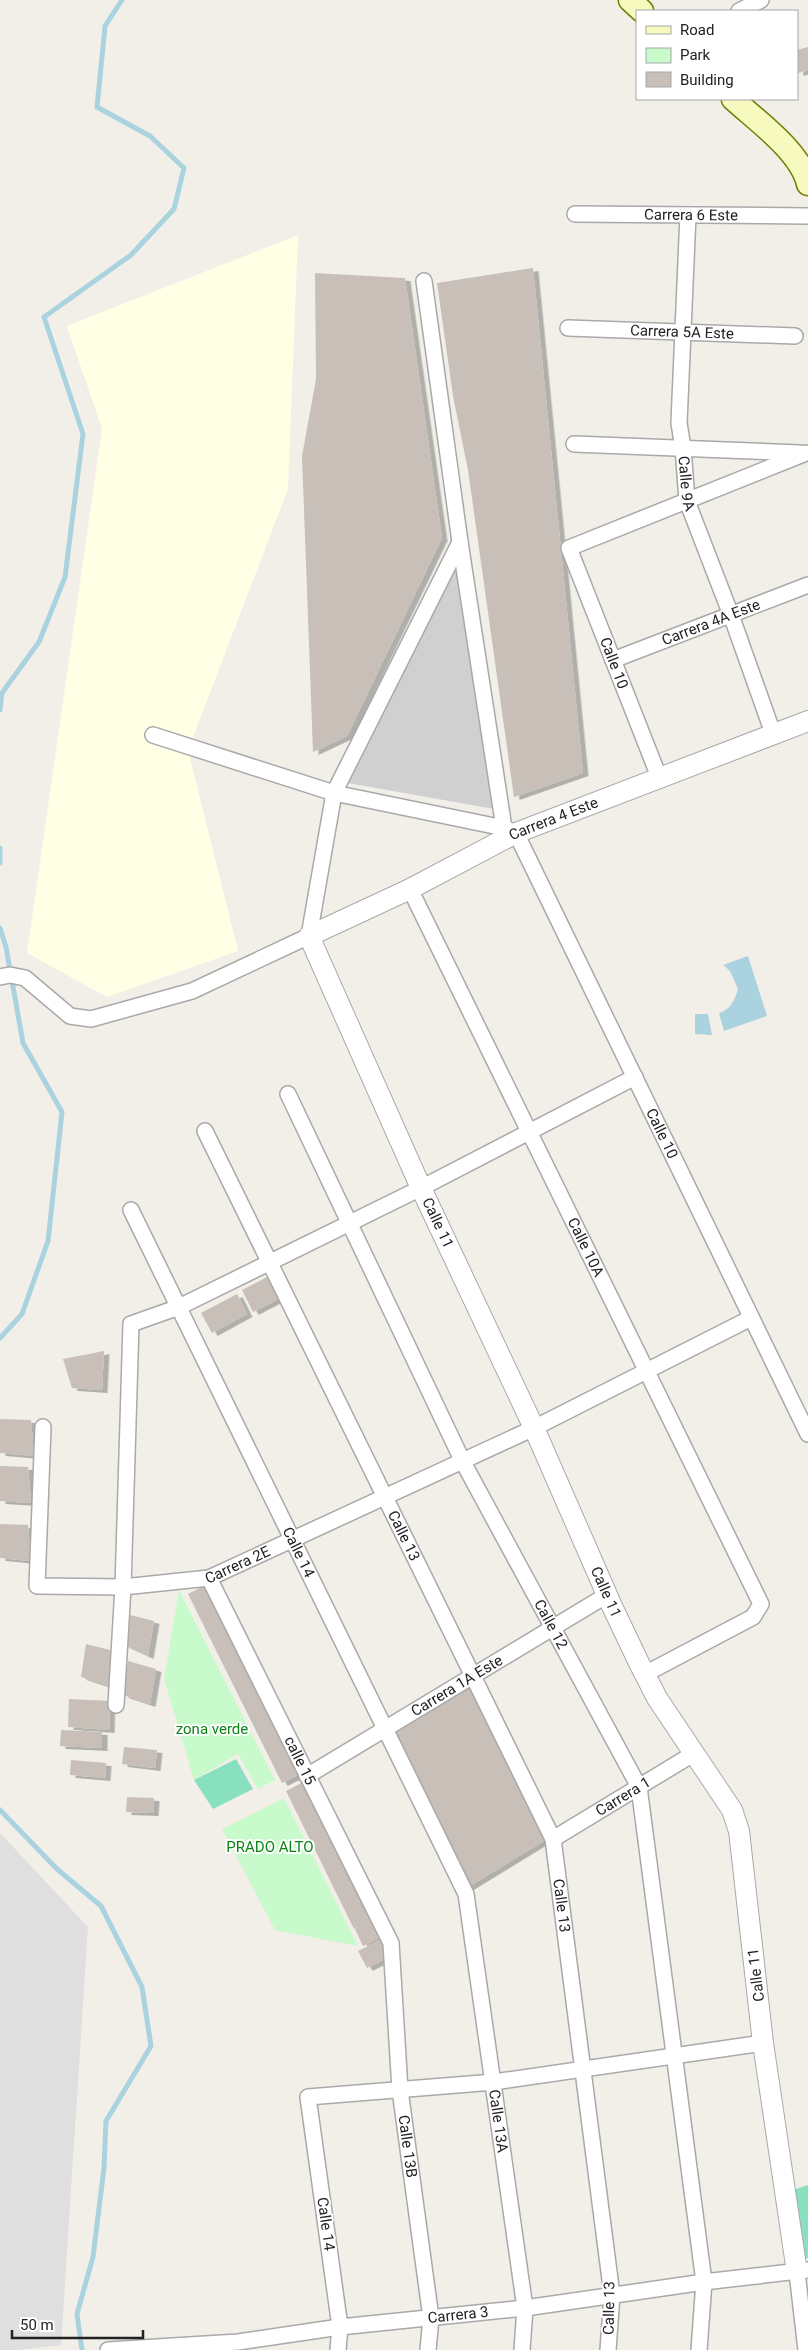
<svg xmlns="http://www.w3.org/2000/svg" width="808" height="2350" viewBox="0 0 808 2350" font-family="Roboto,sans-serif">
	<style>
		.residential { fill: #e0dfdf }
		.education { fill: #ffffe5 }
		.religious { fill: #d0d0d0 }
		.park { fill: #c8facc }
		.pitch { fill: #88e0be }
		.water { fill: #aad3df }
		.lines { fill: none; stroke-linecap: round; stroke-linejoin: round }
		.stream { stroke: #aad3df; stroke-width: 5 }
		.building { fill: #c7bfb8; filter: url(#shadow) }
		.minor-casing { stroke: #a9a9a9; stroke-width: 18 }
		.tertiary-casing { stroke: #a9a9a9; stroke-width: 22 }
		.secondary-casing { stroke: #707d05; stroke-width: 25 }
		.minor { stroke: #fff; stroke-width: 15 }
		.tertiary { stroke: #fff; stroke-width: 20 }
		.secondary { stroke: #f7fabf; stroke-width: 22 }
		.labels { text-anchor: middle; stroke-width: 4; stroke-linejoin: round; paint-order: stroke }
		.street-label { font-size: 15px; fill: #222; stroke: #fff }
		.park-label { font-size: 15px; fill: #0c8416; stroke: #fff }
	</style>
	<defs>
		<filter id="shadow"><feDropShadow dx="5.5" dy="3" stdDeviation="0" flood-color="#0004"/></filter>
	</defs>
	<rect width="100%" height="100%" fill="#f2efe9"/>
	<path class="residential" d="M0,1833L88,1927L61,2345L18,2350H0Z"/>
	<path class="education" d="M298,235L288,489L188,750L238,951L107,997L27,953L102,429L67,326Z"/>
	<path class="religious" d="M458,557L500,810L342,782Z"/>
	<g class="park">
		<path d="M179,1590L275,1780L258,1789L238,1754L194,1780L164,1679Z"/>
		<path d="M284,1798L358,1946L275,1930L222,1829Z"/>
	</g>
	<g class="pitch">
		<path d="M236,1759L253,1789L213,1809L194,1780Z"/>
		<path d="M808,2185V2258L797,2260L790,2191Z"/>
	</g>
	<g class="water">
		<path d="M748,956L767,1016L724,1031L719,1013C730,1010 735,1000 738,989L730,971L723,965Z"/>
		<path d="M695,1014H708L712,1035L695,1034Z"/>
	</g>
	<g class="lines">
		<g class="stream">
			<path d="M0,710L2,693L39,642L65,577L83,434L44,317L131,255L174,209L184,168L150,136L97,107L105,26L122,0"/>
			<path d="M0,848V863"/>
			<path d="M0,928L6,947L23,1043L62,1112L48,1241L22,1314L0,1338"/>
			<path d="M0,1810L57,1869L101,1906L142,1987L151,2046L106,2121L104,2168L93,2257L77,2314L82,2350"/>
		</g>
	</g>
	<g class="building">
		<path d="M808,47V70L798,73L797,50Z"/>
		<path d="M533,268L583,773L514,797L468,470L453,396L437,283Z"/>
		<path d="M315,273L405,278L442,538L347,736L313,752L302,456L316,379Z"/>
		<path d="M269,1276L280,1298L253,1312L242,1290Z"/>
		<path d="M237,1294L247,1314L212,1333L201,1313Z"/>
		<path d="M104,1351L102,1390L72,1388L63,1359Z"/>
		<path d="M0,1419L31,1420L34,1456L0,1453Z"/>
		<path d="M0,1466L28,1467L31,1503L0,1501Z"/>
		<path d="M0,1524L28,1525L31,1561L0,1558Z"/>
		<path d="M209,1583L304,1772L282,1783L188,1594Z"/>
		<path d="M126,1614L154,1621L148,1656L124,1645Z"/>
		<path d="M86,1644L114,1651L108,1686L81,1677Z"/>
		<path d="M128,1661L156,1669L150,1704L123,1695Z"/>
		<path d="M473,1678L550,1837L465,1889L387,1730Z"/>
		<path d="M69,1699L110,1701L109,1730L68,1727Z"/>
		<path d="M61,1730L102,1732V1748L60,1746Z"/>
		<path d="M124,1747L157,1750L155,1768L122,1764Z"/>
		<path d="M71,1760L106,1763L105,1778L70,1775Z"/>
		<path d="M307,1780L385,1935L363,1946L355,1929L362,1925L354,1929L286,1791Z"/>
		<path d="M127,1797L154,1798L153,1813L126,1812Z"/>
		<path d="M380,1940L389,1957L367,1968L358,1951Z"/>
	</g>
	<g class="lines">
		<g class="minor-casing">
			<g id="minor">
				<path d="M739,11L761,0"/>
				<path id="s1" d="M575,214L808,216"/>
				<path id="s2" d="M688,215L679,423L683,448L687,501L731,615L774,736"/>
				<path id="s3" d="M424,281L460,542L504,828L516,833L808,1434"/>
				<path id="s4" d="M568,328L795,336"/>
				<path d="M574,444L800,453"/>
				<path id="s5" d="M613,660L808,585"/>
				<path d="M153,735L334,793L504,828"/>
				<path d="M659,777L569,548L806,453"/>
				<path id="s6" d="M410,889L761,1604L753,1617L645,1674"/>
				<path d="M0,977L10,975L25,978L70,1016L91,1019L192,991L309,936L334,793L460,542"/>
				<path id="s7" d="M288,1094L463,1462L639,1787L704,2282L699,2350"/>
				<path id="s8" d="M205,1131L553,1839L612,2295L608,2350"/>
				<path id="s9" d="M131,1210L466,1894L525,2308L522,2350"/>
				<path d="M43,1427L37,1586L123,1587L131,1324L179,1307L421,1188L635,1077"/>
				<path id="s10" d="M209,1578L391,1943L400,2090L431,2318L428,2350"/>
				<path id="s11" d="M116,1705L123,1587L209,1578L534,1428L751,1318"/>
				<path id="s12" d="M307,1776L607,1595"/>
				<path id="s13" d="M553,1839L693,1754"/>
				<path d="M797,2272L806,2350"/>
				<path id="s14" d="M108,2350L238,2342L340,2327L525,2308L704,2282L808,2270"/>
				<path d="M338,2350L340,2327L308,2097L494,2082L763,2043"/>
			</g>
		</g>
		<g class="tertiary-casing">
			<g id="tertiary">
				<path id="s15" d="M797,2272L763,2043L739,1831L732,1810L657,1698L639,1663L611,1604L534,1428L421,1188L309,936L410,889L516,833L808,721"/>
			</g>
		</g>
		<g class="secondary-casing">
			<g id="secondary">
				<path d="M630,0L642,11"/>
				<path d="M733,99C757,121 801,152 808,184"/>
			</g>
		</g>
		<use href="#minor" class="minor"/>
		<use href="#tertiary" class="tertiary"/>
		<use href="#secondary" class="secondary"/>
	</g>
	<g class="labels">
		<g class="street-label">
			<text dy="5" stroke="none"><textPath href="#s1" startOffset="116">Carrera 6 Este</textPath></text>
			<text dy="5" stroke="none"><textPath href="#s4" startOffset="114">Carrera 5A Este</textPath></text>
			<text dy="5" stroke="none"><textPath href="#s2" startOffset="269">Calle 9A</textPath></text>
			<text dy="5" stroke="none"><textPath href="#s5" startOffset="105">Carrera 4A Este</textPath></text>
			<text transform="translate(614 663) rotate(69)" y="5">Calle 10</text>
			<text dy="5" stroke="none"><textPath href="#s15" startOffset="1711">Carrera 4 Este</textPath></text>
			<text dy="5" stroke="none"><textPath href="#s3" startOffset="900">Calle 10</textPath></text>
			<text transform="translate(438 1223) rotate(65)" y="5">Calle 11</text>
			<text dy="5" stroke="none"><textPath href="#s6" startOffset="399">Calle 10A</textPath></text>
			<text dy="5" stroke="none"><textPath href="#s8" startOffset="451">Calle 13</textPath></text>
			<text dy="5" stroke="none"><textPath href="#s9" startOffset="381">Calle 14</textPath></text>
			<text dy="5" stroke="none"><textPath href="#s11" startOffset="236">Carrera 2E</textPath></text>
			<text transform="translate(606 1592) rotate(66)" y="5">Calle 11</text>
			<text dy="5" stroke="none"><textPath href="#s7" startOffset="592">Calle 12</textPath></text>
			<text dy="5" stroke="none"><textPath href="#s12" startOffset="175">Carrera 1A Este</textPath></text>
			<text dy="5" stroke="none"><textPath href="#s10" startOffset="204">calle 15</textPath></text>
			<text dy="5" stroke="none"><textPath href="#s13" startOffset="82">Carrera 1</textPath></text>
			<text dy="5" stroke="none"><textPath href="#s8" startOffset="856">Calle 13</textPath></text>
			<text transform="translate(756 1975) rotate(-97)" y="5">Calle 11</text>
			<text dy="5" stroke="none"><textPath href="#s9" startOffset="991">Calle 13A</textPath></text>
			<text dy="5" stroke="none"><textPath href="#s10" startOffset="612">Calle 13B</textPath></text>
			<text transform="translate(326 2224) rotate(82)" y="5">Calle 14</text>
			<text transform="translate(609 2308) rotate(-89)" y="5">Calle 13</text>
			<text dy="5" stroke="none"><textPath href="#s14" startOffset="352">Carrera 3</textPath></text>
		</g>
		<g class="park-label">
			<text x="212" y="1734">zona verde</text>
			<text x="270" y="1852">PRADO ALTO</text>
		</g>
	</g>
	<rect x="636" y="10" width="162" height="90" fill="#ffffff" stroke="#a7a7a7"/>
	<rect x="646" y="26" width="25" height="8" fill="#f7fabf" stroke="#a7a7a7"/>
	<text x="680" y="35" font-size="15" fill="#222222">Road</text>
	<rect x="646" y="48" width="25" height="15" fill="#c8facc" stroke="#a7a7a7"/>
	<text x="680" y="60" font-size="15" fill="#222222">Park</text>
	<rect x="646" y="72" width="25" height="15" fill="#c7bfb8" stroke="#a7a7a7"/>
	<text x="680" y="85" font-size="15" fill="#222222">Building</text>
	<path d="M12 2330v8h131v-8" fill="none" stroke="#222222" stroke-width="2.5"/>
	<text x="20" y="2330" font-size="15" fill="#222222" stroke="#ffffff" stroke-width="4" paint-order="stroke">50 m</text>
</svg>
